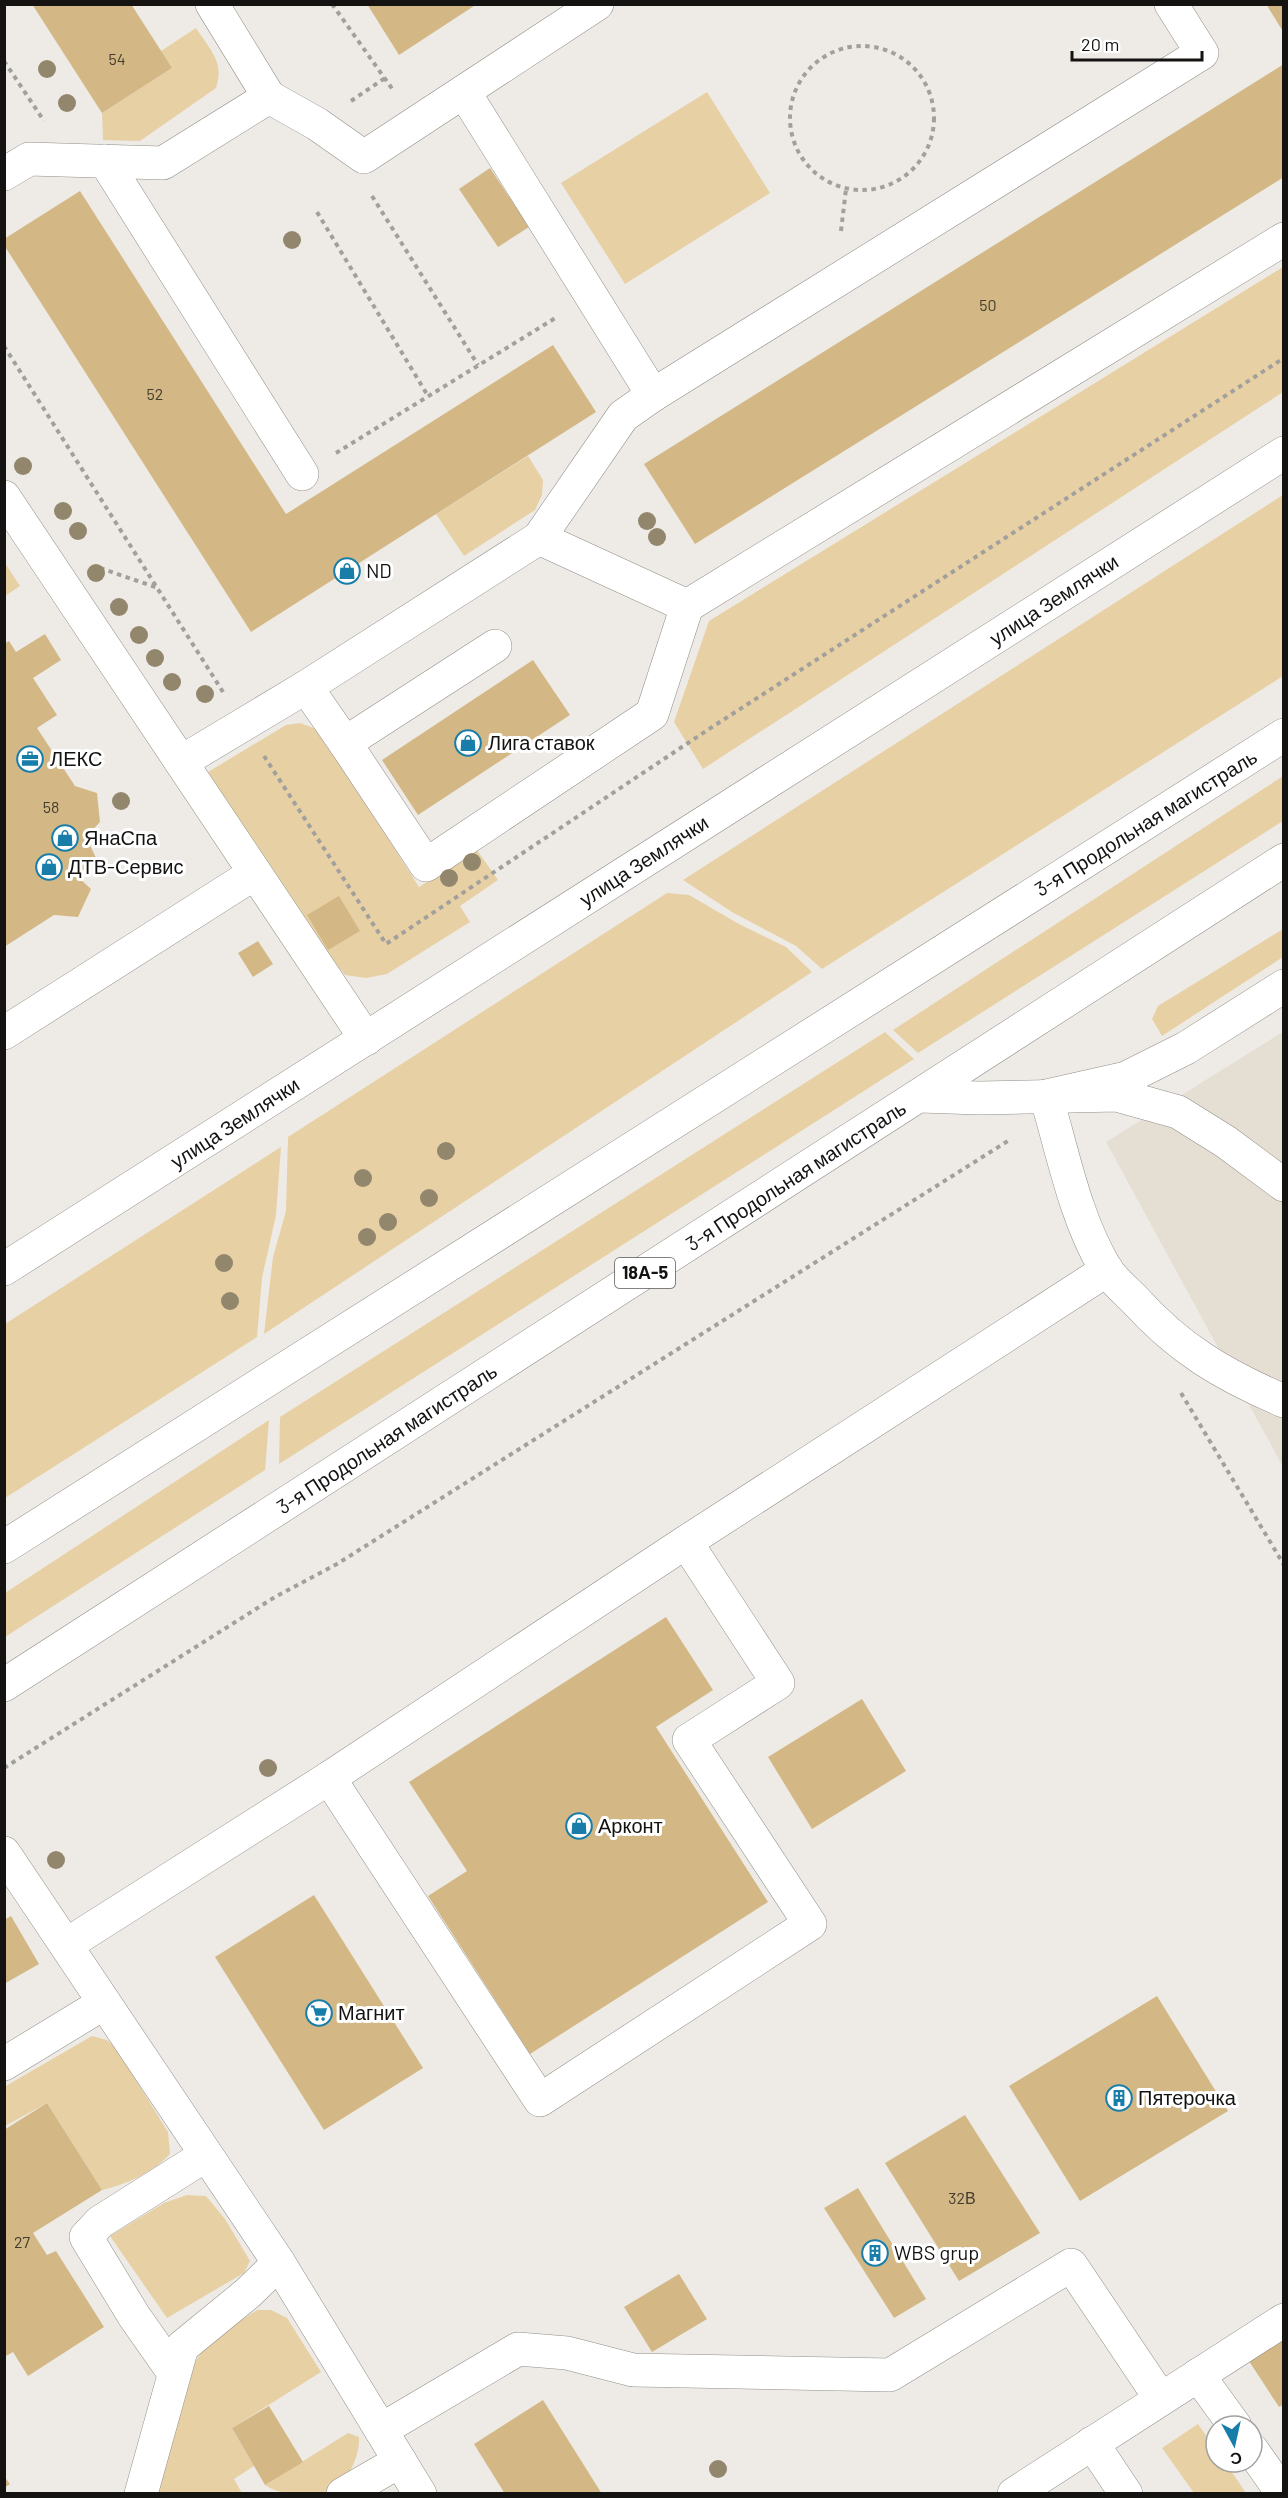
<svg xmlns="http://www.w3.org/2000/svg" width="1288" height="2498" viewBox="0 0 1288 2498" font-family="Barlow,sans-serif">
	<style>
		.built { fill: #e5dfd3 }
		.green { fill: #e8d0a5 }
		.building { fill: #d3b886 }
		.lines { fill: none; stroke-linecap: round; stroke-linejoin: round }
		.minor-casing { stroke: #918f8a; stroke-width: 34 }
		.major-casing { stroke: #918f8a; stroke-width: 34 }
		.highway-casing { stroke: #918f8a; stroke-width: 34 }
		.path { stroke: #a2a09c; stroke-width: 4; stroke-dasharray: 4.5 4.5; stroke-linecap: butt }
		.minor { stroke: #fff; stroke-width: 33 }
		.major { stroke: #fff; stroke-width: 33 }
		.highway { stroke: #fff; stroke-width: 33 }
		.tree { fill: #92866d }
		.labels { text-anchor: middle; stroke-width: 6; stroke-linejoin: round; paint-order: stroke }
		.number-label { font-size: 16px; fill: #443c2e }
		.shield { fill: #fff; stroke: #5a5a58; stroke-width: 1.5 }
		.shield-label { font-size: 18px; font-weight: bold; fill: #141311 }
		.poi-label { font-size: 20px; fill: #141311; stroke: #fff; text-anchor: start }
		.street-label { font-size: 20px; fill: #141311; stroke: #fff }
	</style>
	<rect width="100%" height="100%" fill="#eeebe6"/>
	<path class="built" d="M1283,1032V1467L1106,1142Z"/>
	<g class="green">
		<path d="M196,28C210,50 225,62 216,88L140,141L103,140L102,113L172,68L161,51Z"/>
		<path d="M707,92L770,193L625,284L561,183Z"/>
		<path d="M1283,267V392L703,769L674,722L709,621Z"/>
		<path d="M528,456L543,480L542,495L535,510L464,556L436,514Z"/>
		<path d="M1283,495V676L822,969L796,946L732,912L683,880Z"/>
		<path d="M5,563L20,586L5,596H4Z"/>
		<path d="M300,723L319,730L419,887L477,850L498,880L460,906L470,922L387,974L366,978L345,975L331,958L208,772L286,725Z"/>
		<path d="M1283,776V821L918,1053L893,1030Z"/>
		<path d="M667,893L689,895L739,924L786,947L812,972L264,1334L273,1257L286,1211L288,1137Z"/>
		<path d="M1283,929V957L1162,1036L1152,1019L1158,1006Z"/>
		<path d="M885,1032L914,1059L279,1464L280,1417Z"/>
		<path d="M281,1147L276,1215L262,1278L257,1337L5,1498V1324Z"/>
		<path d="M269,1420L265,1470L5,1637V1593Z"/>
		<path d="M92,2036L107,2040L116,2048L168,2132L170,2154C154,2172 125,2185 102,2190L47,2103L5,2126L4,2087Z"/>
		<path d="M187,2195L206,2196L225,2219L250,2261L244,2273L167,2318L110,2236L164,2203Z"/>
		<path d="M257,2310H271L287,2318L321,2372L232,2428L254,2466L234,2479L242,2493L153,2494L184,2378L210,2340Z"/>
		<path d="M1198,2424L1216,2450V2462H1225L1246,2493H1194L1162,2448Z"/>
		<path d="M348,2433L359,2437C360,2459 346,2486 324,2493C317,2495 307,2493 300,2493C285,2493 278,2493 265,2485Z"/>
	</g>
	<g class="building">
		<path d="M32,4H131L172,68L102,113Z"/>
		<path d="M367,4H477L399,55Z"/>
		<path d="M1266,4H1284V33Z"/>
		<path d="M1284,64V177L695,544L644,464Z"/>
		<path d="M490,168L529,227L498,247L459,189Z"/>
		<path d="M80,191L286,514L553,345L596,412L251,632L4,245V239Z"/>
		<path d="M45,634L61,660L33,678L57,715L37,728L75,786L97,793L100,822L86,837L97,860L79,878L91,889L78,917L54,915L4,947V644L9,641L16,652Z"/>
		<path d="M533,660L570,715L418,815L382,760Z"/>
		<path d="M339,896L360,931L328,950L307,915Z"/>
		<path d="M258,941L273,964L253,977L238,953Z"/>
		<path d="M666,1617L713,1690L656,1727L768,1902L530,2054L428,1896L467,1871L409,1782Z"/>
		<path d="M862,1699L906,1771L812,1829L768,1757Z"/>
		<path d="M314,1895L423,2068L324,2130L215,1957Z"/>
		<path d="M11,1916L39,1964L4,1984V1920Z"/>
		<path d="M1157,1996L1228,2111L1080,2201L1009,2086Z"/>
		<path d="M47,2103L102,2190L33,2233L47,2255L56,2251L104,2327L28,2376L13,2352L4,2357V2130Z"/>
		<path d="M965,2115L1040,2233L959,2281L885,2163Z"/>
		<path d="M858,2188L926,2299L894,2318L824,2208Z"/>
		<path d="M679,2274L707,2319L652,2352L624,2307Z"/>
		<path d="M1284,2334V2404L1279,2407L1247,2358Z"/>
		<path d="M543,2400L602,2494H505L474,2444Z"/>
		<path d="M269,2406L303,2462L265,2485L232,2428Z"/>
		<path d="M4,2476L10,2484L4,2488Z"/>
	</g>
	<g class="lines">
		<g class="minor-casing">
			<g id="minor">
				<path d="M464,92L653,395L1202,53L1171,4"/>
				<path d="M269,97L317,124L364,157L597,4"/>
				<path d="M105,161L302,474"/>
				<path d="M4,174L29,159L163,163L269,97L212,4"/>
				<path d="M4,497L366,1039"/>
				<path d="M539,538L623,416L653,395"/>
				<path d="M495,646L345,743L426,865L652,714L687,606"/>
				<path d="M306,687L345,743"/>
				<path d="M181,762L306,687L539,538L687,606L1284,239"/>
				<path d="M1284,986L1186,1048L1126,1078L1046,1096C1063,1153 1075,1218 1106,1269C1113,1280 1125,1290 1134,1299C1179,1349 1223,1375 1284,1401"/>
				<path d="M4,1033L255,873"/>
				<path d="M920,1096L979,1098L1117,1095L1178,1112L1226,1142L1284,1185"/>
				<path d="M686,1542L778,1683L689,1740L810,1924L540,2100L329,1778L686,1542L1107,1270"/>
				<path d="M4,1853L279,2263L248,2293L182,2347L141,2494"/>
				<path d="M66,1945L329,1778"/>
				<path d="M4,2064L104,2003"/>
				<path d="M279,2263L420,2494"/>
				<path d="M174,2373L134,2316L86,2237L100,2222L206,2155"/>
				<path d="M1198,2375L1235,2426"/>
				<path d="M381,2430L518,2349L567,2353L633,2370L890,2375L1071,2265L1161,2399"/>
				<path d="M1092,2443L1126,2494"/>
				<path d="M1252,2450L1283,2494"/>
				<path d="M343,2494L400,2461"/>
				<path d="M1014,2494L1284,2320"/>
			</g>
		</g>
		<g class="major-casing">
			<path id="major" d="M4,1269L1284,453"/>
		</g>
		<g class="highway-casing">
			<g id="highway">
				<path d="M4,1547L1284,735"/>
				<path d="M4,1685L1284,860"/>
			</g>
		</g>
		<g class="path">
			<path d="M332,4L393,90"/>
			<circle cx="862" cy="118" r="72"/>
			<path d="M4,61L44,121"/>
			<path d="M351,101L385,78"/>
			<path d="M372,196L478,365"/>
			<path d="M317,212L428,396"/>
			<path d="M841,231L846,189"/>
			<path d="M4,346L223,692"/>
			<path d="M336,453L557,317"/>
			<path d="M100,568L158,588"/>
			<path d="M264,756L386,944L706,731L1284,358"/>
			<path d="M1181,1393L1284,1565"/>
			<path d="M4,1768L275,1597L337,1564L1011,1139"/>
		</g>
		<use href="#minor" class="minor"/>
		<use href="#major" class="major"/>
		<use href="#highway" class="highway"/>
	</g>
	<g class="tree">
		<circle cx="47" cy="69" r="9"/>
		<circle cx="67" cy="103" r="9"/>
		<circle cx="292" cy="240" r="9"/>
		<circle cx="23" cy="466" r="9"/>
		<circle cx="63" cy="511" r="9"/>
		<circle cx="647" cy="521" r="9"/>
		<circle cx="78" cy="531" r="9"/>
		<circle cx="657" cy="537" r="9"/>
		<circle cx="96" cy="573" r="9"/>
		<circle cx="119" cy="607" r="9"/>
		<circle cx="139" cy="635" r="9"/>
		<circle cx="155" cy="658" r="9"/>
		<circle cx="172" cy="682" r="9"/>
		<circle cx="205" cy="694" r="9"/>
		<circle cx="121" cy="801" r="9"/>
		<circle cx="472" cy="862" r="9"/>
		<circle cx="449" cy="878" r="9"/>
		<circle cx="446" cy="1151" r="9"/>
		<circle cx="363" cy="1178" r="9"/>
		<circle cx="429" cy="1198" r="9"/>
		<circle cx="388" cy="1222" r="9"/>
		<circle cx="367" cy="1237" r="9"/>
		<circle cx="224" cy="1263" r="9"/>
		<circle cx="230" cy="1301" r="9"/>
		<circle cx="268" cy="1768" r="9"/>
		<circle cx="56" cy="1860" r="9"/>
		<circle cx="718" cy="2469" r="9"/>
	</g>
	<defs>
		<g id="shop-ring" transform="scale(1.35)"><circle r="9.5" fill="#fff" stroke="#187ea9" stroke-width="1.5"/><path d="M-5-2.5h2.3a2.7 3.5 0 0 1 5.4 0H5L5.5 6h-11ZM-1.5-2.5h3a1.5 2.3 0 0 0-3 0Z" fill="#187ea9"/></g>
		<g id="office-ring" transform="scale(1.35)"><circle r="9.5" fill="#fff" stroke="#187ea9" stroke-width="1.5"/><path d="M-6-3h4V-5.5h4V-3h4V5H-6ZM-1-4.5V-3h2v-1.5ZM-6 0V1H6V0Z" fill="#187ea9"/></g>
		<g id="supermarket-ring" transform="scale(1.35)"><circle r="9.5" fill="#fff" stroke="#187ea9" stroke-width="1.5"/><path d="M-6-5.5h2.5l.6 2H6L4.5 2H-2.5L-4.4-4H-6ZM-1.5 3.2a1.3 1.3 0 1 0 .1 0ZM3 3.2a1.3 1.3 0 1 0 .1 0Z" fill="#187ea9"/></g>
		<g id="building-ring" transform="scale(1.35)"><circle r="9.5" fill="#fff" stroke="#187ea9" stroke-width="1.5"/><path d="M-4-6H4V6H1V3H-1V6H-4ZM-2.5-4.3h1.7v1.8h-1.7ZM.8-4.3h1.7v1.8H.8ZM-2.5-1h1.7V.8h-1.7ZM.8-1h1.7V.8H.8Z" fill="#187ea9"/></g>
	</defs>
	<g fill-rule="evenodd">
		<use href="#shop-ring" x="347" y="571"/>
		<use href="#shop-ring" x="468" y="743"/>
		<use href="#office-ring" x="30" y="759"/>
		<use href="#shop-ring" x="65" y="838"/>
		<use href="#shop-ring" x="49" y="867"/>
		<use href="#shop-ring" x="579" y="1826"/>
		<use href="#supermarket-ring" x="319" y="2013"/>
		<use href="#building-ring" x="1119" y="2098"/>
		<use href="#building-ring" x="875" y="2253"/>
	</g>
	<g class="labels">
		<g class="number-label">
			<text x="117" y="65">54</text>
			<text x="988" y="311">50</text>
			<text x="155" y="400">52</text>
			<text x="51" y="813">58</text>
			<text x="962" y="2204">32В</text>
			<text x="22" y="2248">27</text>
		</g>
		<rect class="shield" x="615" y="1258" width="60" height="30" rx="4.5"/>
		<g class="shield-label">
			<text x="645" y="1279">18А-5</text>
		</g>
		<g class="poi-label">
			<text x="366" y="578">ND</text>
			<text x="488" y="750">Лига ставок</text>
			<text x="50" y="766">ЛЕКС</text>
			<text x="84" y="845">ЯнаСпа</text>
			<text x="68" y="874">ДТВ-Сервис</text>
			<text x="598" y="1833">Арконт</text>
			<text x="338" y="2020">Магнит</text>
			<text x="1138" y="2105">Пятерочка</text>
			<text x="894" y="2260">WBS grup</text>
		</g>
		<g class="street-label">
			<text transform="translate(1054 600) rotate(-33)" y="7">улица Землячки</text>
			<text transform="translate(1146 823) rotate(-32)" y="7">3-я Продольная магистраль</text>
			<text transform="translate(644 861) rotate(-33)" y="7">улица Землячки</text>
			<text transform="translate(235 1123) rotate(-33)" y="7">улица Землячки</text>
			<text transform="translate(796 1176) rotate(-33)" y="7">3-я Продольная магистраль</text>
			<text transform="translate(387 1439) rotate(-33)" y="7">3-я Продольная магистраль</text>
		</g>
	</g>
	<rect width="1288" height="2498" fill="none" stroke="#141311" stroke-width="12"/>
	<g transform="translate(1234 2444) rotate(172)"><circle r="28" fill="#ffffff" stroke="#a1a1a0" stroke-width="1.5"/>
	<path d="M0-4.5L10 22L0 15L-10 22Z" fill="#187ea9"/>
	<text y="-9" font-size="16" font-weight="bold" text-anchor="middle" fill="#141311">С</text>
	</g>
	<path d="M1072 51v9h130v-9" fill="none" stroke="#141311" stroke-width="3"/>
	<text x="1081" y="51" font-size="18" fill="#141311" stroke="#ffffff" stroke-width="4.5" paint-order="stroke">20 m</text>
</svg>
